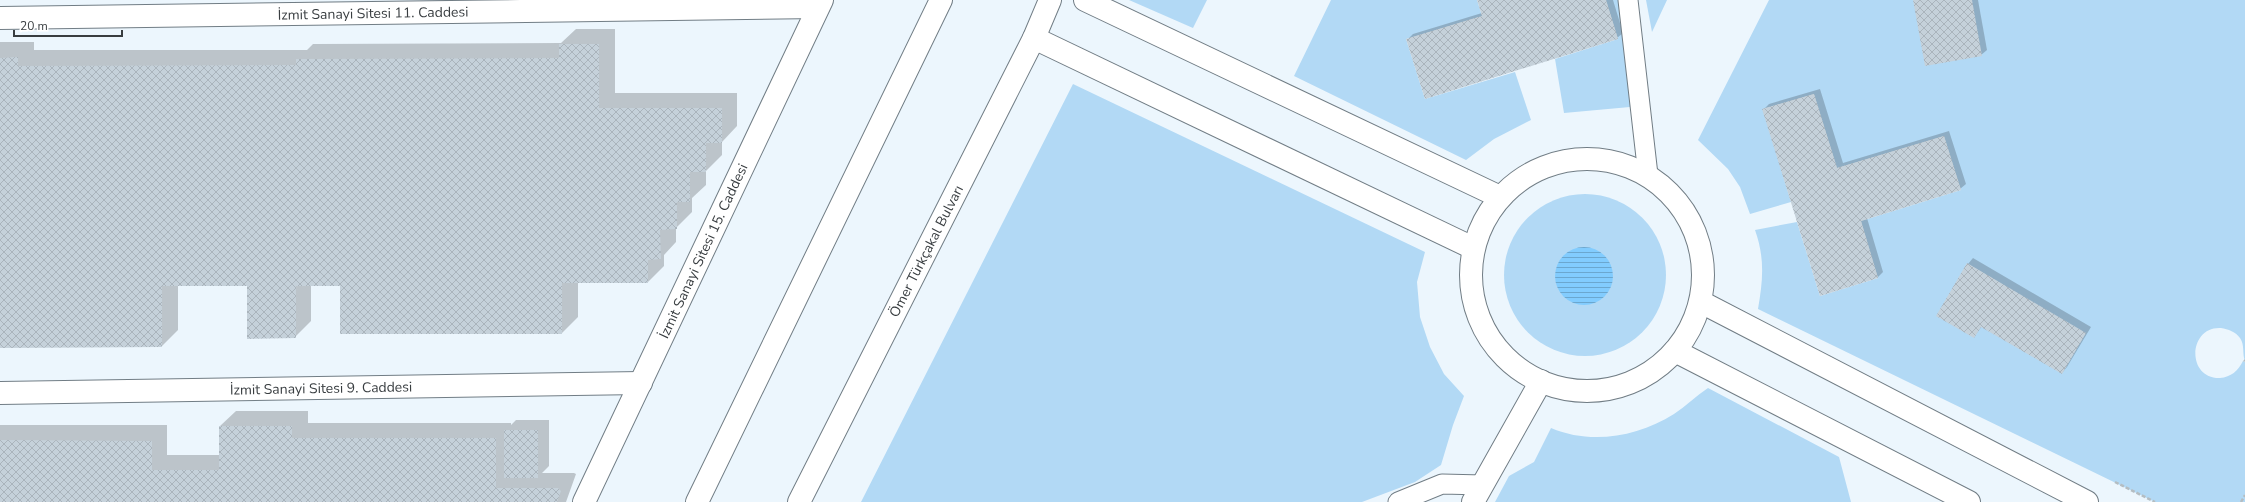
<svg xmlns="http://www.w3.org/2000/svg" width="2245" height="502" viewBox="0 0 2245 502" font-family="'Nunito Sans',sans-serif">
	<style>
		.green { fill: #b2d9f5 }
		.water { fill: url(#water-rules) }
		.shadow { fill: #0003 }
		.building { fill: url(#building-cross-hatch) }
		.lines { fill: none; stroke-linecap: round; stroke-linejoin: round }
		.lane-casing { stroke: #717d85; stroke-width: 21 }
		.street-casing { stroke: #717d85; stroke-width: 24 }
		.primary-casing { stroke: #717d85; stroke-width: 24 }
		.path { stroke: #b4bdc2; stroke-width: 2.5; stroke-dasharray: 4 2; stroke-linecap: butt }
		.lane { stroke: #fff; stroke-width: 19 }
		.street { stroke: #fff; stroke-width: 22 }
		.primary { stroke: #fff; stroke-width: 22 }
		.labels { text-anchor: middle; stroke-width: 3; stroke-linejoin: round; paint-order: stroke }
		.street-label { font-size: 14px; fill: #383d40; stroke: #fff }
	</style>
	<defs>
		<pattern id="water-rules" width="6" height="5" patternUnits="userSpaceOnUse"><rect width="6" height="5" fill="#82ccfe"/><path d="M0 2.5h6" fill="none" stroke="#6ba7cf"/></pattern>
		<pattern id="building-cross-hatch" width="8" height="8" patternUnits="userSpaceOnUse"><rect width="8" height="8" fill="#c5d1da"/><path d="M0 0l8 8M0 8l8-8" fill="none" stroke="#aab4bc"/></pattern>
	</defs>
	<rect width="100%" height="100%" fill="#ecf6fd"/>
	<g class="green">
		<path d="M1129,0H1207L1193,28Z"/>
		<path d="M1331,0H1477L1482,16L1406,39L1425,99L1515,72L1531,120L1494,139L1466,160L1294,76Z"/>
		<path d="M1606,0H1624L1641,102L1630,107L1564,113L1555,59L1618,39Z"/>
		<path d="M1646,0H1667L1652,32Z"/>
		<path d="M1769,0H2245V361C2242,354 2245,345 2240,338C2236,332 2228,329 2221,328C2188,326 2186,379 2220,378C2231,377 2238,371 2243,361L2245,362V502H2155L1758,309C1763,280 1765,258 1755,230L1797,222L1820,296L1878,278L1861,221L1961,190L1944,136L1837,168L1814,94L1763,109L1791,202L1750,214L1740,187L1728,169L1698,140Z"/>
		<path d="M1073,84L1425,252L1417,282L1420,317L1430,347L1444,374L1464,396L1453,425L1441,465L1415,482L1362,502H861Z"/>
		<circle cx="1585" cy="275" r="81"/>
		<path d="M1708,388L1839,457L1851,502H1495L1509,476L1534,462L1551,428C1591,445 1637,437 1674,414C1686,406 1696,396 1708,388Z"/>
	</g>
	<circle class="water" cx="1584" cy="276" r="29"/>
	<g class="shadow">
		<path d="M1478,0H1613L1623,33L1617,38L1407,40L1413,34L1482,13Z"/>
		<path d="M1914,0H1978L1987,50L1981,55Z"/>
		<path d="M576,29H615V93H737V126L722,142V155L706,171V185L692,198V212L676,228V242L664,255V266L648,282H578V317L562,333L341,285H311V321L295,337L248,285H178V330L162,346L0,347V42H34V50H307L313,44L561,43Z"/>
		<path d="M1820,89L1843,163L1949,131L1966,184L1960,189L1867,218L1883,272L1878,277L1821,295L1763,110L1769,104Z"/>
		<path d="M1973,258L2091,327L2067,367L2062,373L1982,326L1974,337L1968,264Z"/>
		<path d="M236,411H308V423H511V425L516,420H549V466L542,473H574L576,474L566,502H0V425H167V455H220V426Z"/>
	</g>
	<g class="building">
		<path d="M1477,0H1606L1618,39L1425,99L1406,39L1482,16Z"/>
		<path d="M1913,0H1972L1982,56L1925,66Z"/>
		<path d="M559,44H599V108H722V143H706V172H690V202H677V229L660,230L661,259L648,260V283H562V334H340V286H296V338L247,339V286H162V347L0,348V58L18,57V66L296,65V59L559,58Z"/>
		<path d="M1814,94L1837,168L1944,136L1961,190L1861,221L1878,278L1820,296L1762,109Z"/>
		<path d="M1967,263L2086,333L2062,374L1981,327L1974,338L1936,316Z"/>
		<path d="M219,426H292V438H496V488H558L561,491L557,502H0V440L152,441V470H219Z"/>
		<rect x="504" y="430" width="34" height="48"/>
	</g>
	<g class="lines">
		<g class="lane-casing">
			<g id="lane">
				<path d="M1628,0L1648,175"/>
				<path d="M1398,502L1442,484L1483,485"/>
			</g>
		</g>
		<g class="street-casing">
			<g id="street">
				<path d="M1085,0L1500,197"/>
				<path d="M0,18L818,7"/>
				<path d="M1034,38L1473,248"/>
				<circle cx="1587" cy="275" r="116"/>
				<path d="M1701,302L2087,502"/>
				<path d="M1675,351L1969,502"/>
				<path d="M0,393L641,383"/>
				<path d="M584,502L822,0"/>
				<path d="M1473,502L1541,381"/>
			</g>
		</g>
		<g class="primary-casing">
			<g id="primary">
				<path d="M697,502L941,0"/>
				<path d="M799,502L1034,38L1050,0"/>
			</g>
		</g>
		<g class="path">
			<path d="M2244,360L2245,361"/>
			<path d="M2115,482L2155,502"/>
			<path d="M2241,502L2245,495"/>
		</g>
		<use href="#lane" class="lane"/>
		<use href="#street" class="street"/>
		<use href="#primary" class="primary"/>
	</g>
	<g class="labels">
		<g class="street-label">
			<text transform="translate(373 13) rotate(-1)" y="5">İzmit Sanayi Sitesi 11. Caddesi</text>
			<text transform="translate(703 251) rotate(-65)" y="5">İzmit Sanayi Sitesi 15. Caddesi</text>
			<text transform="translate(926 251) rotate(-63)" y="5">Ömer Türkçakal Bulvarı</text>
			<text transform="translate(321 388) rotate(-1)" y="5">İzmit Sanayi Sitesi 9. Caddesi</text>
		</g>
	</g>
	<path d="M14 30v6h108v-6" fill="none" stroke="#383d40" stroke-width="2"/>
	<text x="20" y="30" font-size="12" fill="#383d40" stroke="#ffffff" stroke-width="3" paint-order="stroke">20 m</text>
</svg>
